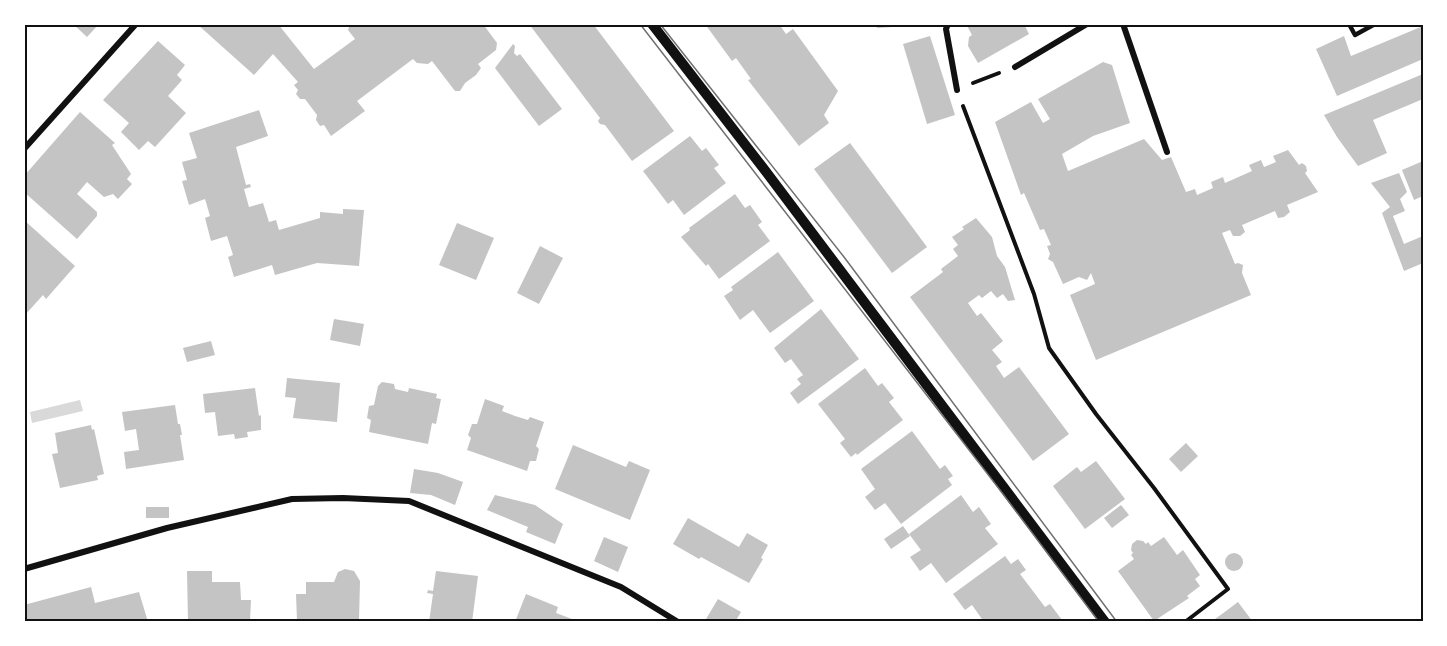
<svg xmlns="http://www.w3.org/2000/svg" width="1447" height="646" viewBox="0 0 1447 646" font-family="Jost,sans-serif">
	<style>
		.water { fill: #d9d9d9 }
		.building { fill: #c4c4c4 }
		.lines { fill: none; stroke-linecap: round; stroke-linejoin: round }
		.path { stroke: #111; stroke-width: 4 }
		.service { stroke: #111; stroke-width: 4.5 }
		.minor { stroke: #111; stroke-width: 6 }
		.tertiary { stroke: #111; stroke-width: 10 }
		.tram { stroke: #707070; stroke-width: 1.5 }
		.neatline { fill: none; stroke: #111; stroke-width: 2 }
	</style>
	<rect width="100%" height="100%" fill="#fff"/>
	<path class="water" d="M80,400L83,411L32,423L30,412Z"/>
	<g class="building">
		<path d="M73,24H99L87,37Z"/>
		<path d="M197,24H278L314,69L355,39L348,30L350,24H483L497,43L496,50L478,64L481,68L476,75L465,83L460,91H455L432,61L428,64L417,63L413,59L357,101L365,111L331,136L324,125L320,126L316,120L317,115L305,99H300L296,94L298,90L294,85L298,82L273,54L254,75Z"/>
		<path d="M529,24H593L674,131L632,161L605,125L600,124L598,121L600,118Z"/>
		<path d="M705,24H779L786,34L793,29L838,91L824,115L829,123L799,146L748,80L751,79L736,58L732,61Z"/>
		<path d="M875,24H906V26L878,28L874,26Z"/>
		<path d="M966,24H1024L1029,34L978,63L968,46L969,37L972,35Z"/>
		<path d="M1423,26V59L1337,96L1316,49L1344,36L1351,56Z"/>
		<path d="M930,36L955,115L927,124L903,44Z"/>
		<path d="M158,41L185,65L177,75L182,80L168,96L186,113L155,147L148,141L139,150L121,132L129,123L103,100Z"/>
		<path d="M513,44L515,46L514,53L517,56L520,54L562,109L539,126L495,68Z"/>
		<path d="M1103,62L1112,65L1130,123L1093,136L1062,154L1068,171L1144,139L1162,160L1171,157L1186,192L1195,189L1197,195L1213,188L1211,182L1223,177L1225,183L1252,171L1249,165L1261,160L1264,167L1276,162L1273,156L1288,150L1299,165L1302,163L1306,166L1307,171L1305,173L1318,192L1287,205L1290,212L1284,217L1278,218L1275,211L1242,225L1245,232L1240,236H1233L1230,230L1222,233L1235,264L1238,263L1243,265L1242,273L1251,295L1096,360L1070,295L1095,284L1091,273L1087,280L1079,277L1063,284L1053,262L1048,259L1050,254L1047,246L1051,245L1044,229L1040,230L1024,193L1021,195L995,122L1031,102L1043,123L1050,119L1038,99Z"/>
		<path d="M1423,74V99L1373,120L1387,153L1358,166L1337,137L1324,115Z"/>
		<path d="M259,110L268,136L236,147L246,185L250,184L251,187L244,189L249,207L263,203L269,222L276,220L279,230L320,218V212L343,214V209L364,210L359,266L317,263L275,275L272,265L234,277L228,257L233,255L227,236L211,241L205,218L210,216L205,199L189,205L182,181L187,180L182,162L197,158L189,133Z"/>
		<path d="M80,112L115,143L112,145L131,174L127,179L132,184L118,199L113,194L104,197L87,182L77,194L97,212V216L77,239L24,192V176Z"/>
		<path d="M690,136L702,151L706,148L719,165L714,168L726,183L684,215L673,200L668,204L643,171Z"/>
		<path d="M850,143L927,247L892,273L814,169Z"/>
		<path d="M1423,161V196L1414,200L1402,170Z"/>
		<path d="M1399,173L1407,192L1400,199L1405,211L1393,216L1404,244L1423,236V263L1404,271L1382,213L1390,207L1371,183Z"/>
		<path d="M735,194L745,208L750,205L762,222L758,225L770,241L719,279L708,264L706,266L681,237L690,230L689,228Z"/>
		<path d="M976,218L992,237L997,256L1005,267L1015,300L1008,301L1003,294L997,298L991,291L982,298L979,295L968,303L977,316L981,313L1003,341L992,350L1002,362L996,366L1004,378L1019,367L1069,434L1033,461L910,297L943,272L941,269L958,256L953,249L958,245L952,237L964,229L962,227Z"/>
		<path d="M24,220L75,266L46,299L43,295L25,315Z"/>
		<path d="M457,223L494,238L476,280L439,265Z"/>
		<path d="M540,246L563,258L539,304L517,293Z"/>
		<path d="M778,252L814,301L770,333L753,310L740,320L724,296L733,290L731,287Z"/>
		<path d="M821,309L859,359L798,404L790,393L801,384L797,379L803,375L791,359L785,363L774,348Z"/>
		<path d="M334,319L364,324L360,346L330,340Z"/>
		<path d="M211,341L215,355L187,362L183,348Z"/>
		<path d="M865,368L878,386L882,383L894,398L889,402L903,420L857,455L856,453L851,457L840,443L845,439L818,404Z"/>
		<path d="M287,378L340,383L337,422L293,418L296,398L285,397Z"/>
		<path d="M382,382L394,384L395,389L408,392L409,388L437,394L436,398L441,399L436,424L432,423L428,444L369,432L371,420L367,418L369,406L374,405L378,386Z"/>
		<path d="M255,388L259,416L261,415V430L247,432L248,437L235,439L234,434L218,436L215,412L205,413L203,394Z"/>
		<path d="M485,399L504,406L502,411L515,416L528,420L530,417L544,422L536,446L539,449L536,461H530L527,471L467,450L471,438L468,435L472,424H477Z"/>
		<path d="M175,405L178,424H180L182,435H180L184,460L126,469L124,452L139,450L136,429L125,431L122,412Z"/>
		<path d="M91,425L92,430L94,429L104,474L97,476L98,480L60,488L52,454L58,453L55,433Z"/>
		<path d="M912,431L940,469L945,465L953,476L948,479L952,485L901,524L885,503L875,510L865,497L875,489L861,469Z"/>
		<path d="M1186,443L1198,456L1181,472L1169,459Z"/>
		<path d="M573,445L626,467L629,461L650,470L630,520L555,489Z"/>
		<path d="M1096,461L1125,499L1085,529L1053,486L1077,467L1081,472Z"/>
		<path d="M414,469L438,473L463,482L455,505L431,495L410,493Z"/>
		<path d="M495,495L535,505L563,524L555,544L526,532L528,527L487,510Z"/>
		<path d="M961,495L973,512L979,507L991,524L985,528L998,544L946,583L931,563L920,571L910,557L921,550L909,534Z"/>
		<path d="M1121,505L1129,515L1112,528L1104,518Z"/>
		<rect x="146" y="507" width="23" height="11"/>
		<path d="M688,518L739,547L747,533L768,545L761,558L763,559L749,583L701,557L699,559L673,544Z"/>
		<path d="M903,526L910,536L891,549L884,539Z"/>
		<path d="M604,537L628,547L618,572L594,561Z"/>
		<path d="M1164,537L1177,555L1183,550L1200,575L1195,579L1200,586L1187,596L1189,598L1154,621L1118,571L1134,559L1131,555L1133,553L1131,550L1132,544L1137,540L1143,541L1146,544L1148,542L1151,546Z"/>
		<circle cx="1234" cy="562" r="9"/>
		<path d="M1005,556L1011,564L1018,559L1026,570L1020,574L1045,607L1050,604L1062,620L1060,622H984L972,605L965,610L953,594Z"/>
		<path d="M345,569L354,571L360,581L359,620L297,621L296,594H306V582H334L338,572Z"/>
		<path d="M187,571H212V582H240L241,600H251L250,621H188Z"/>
		<path d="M436,571L478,576L472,622H429L433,594L427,593L428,590L433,591Z"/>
		<path d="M91,587L95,603L139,592L148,622H25L24,605Z"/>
		<path d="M526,594L558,607L556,613L572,619L571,622H515Z"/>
		<path d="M718,599L741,612L735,622H711L706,619Z"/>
		<path d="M1238,602L1253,622H1211L1226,611Z"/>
	</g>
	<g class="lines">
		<g class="path">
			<path d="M973,83L999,73"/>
			<path d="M963,106L1034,294L1049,348L1096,414L1154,488L1228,589L1185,622"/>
		</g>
		<path class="service" d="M1349,24L1355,35L1375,24"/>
		<g class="minor">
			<path d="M948,24L946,29L957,90"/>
			<path d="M1123,24L1167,152"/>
			<path d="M1015,67L1087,24"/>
			<path d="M24,149L136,24"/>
			<path d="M24,569L167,528L292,499L343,498L409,501L621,587L678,622"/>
		</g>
		<path class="tertiary" d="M652,24L767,173L1105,622"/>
		<g class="tram">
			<path d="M640,24L1000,490L1099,622"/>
			<path d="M660,24L844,257L1117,622"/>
		</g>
	</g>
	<rect width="1447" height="646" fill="none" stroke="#ffffff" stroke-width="51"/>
	<rect x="26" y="26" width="1396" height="594" class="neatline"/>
</svg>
